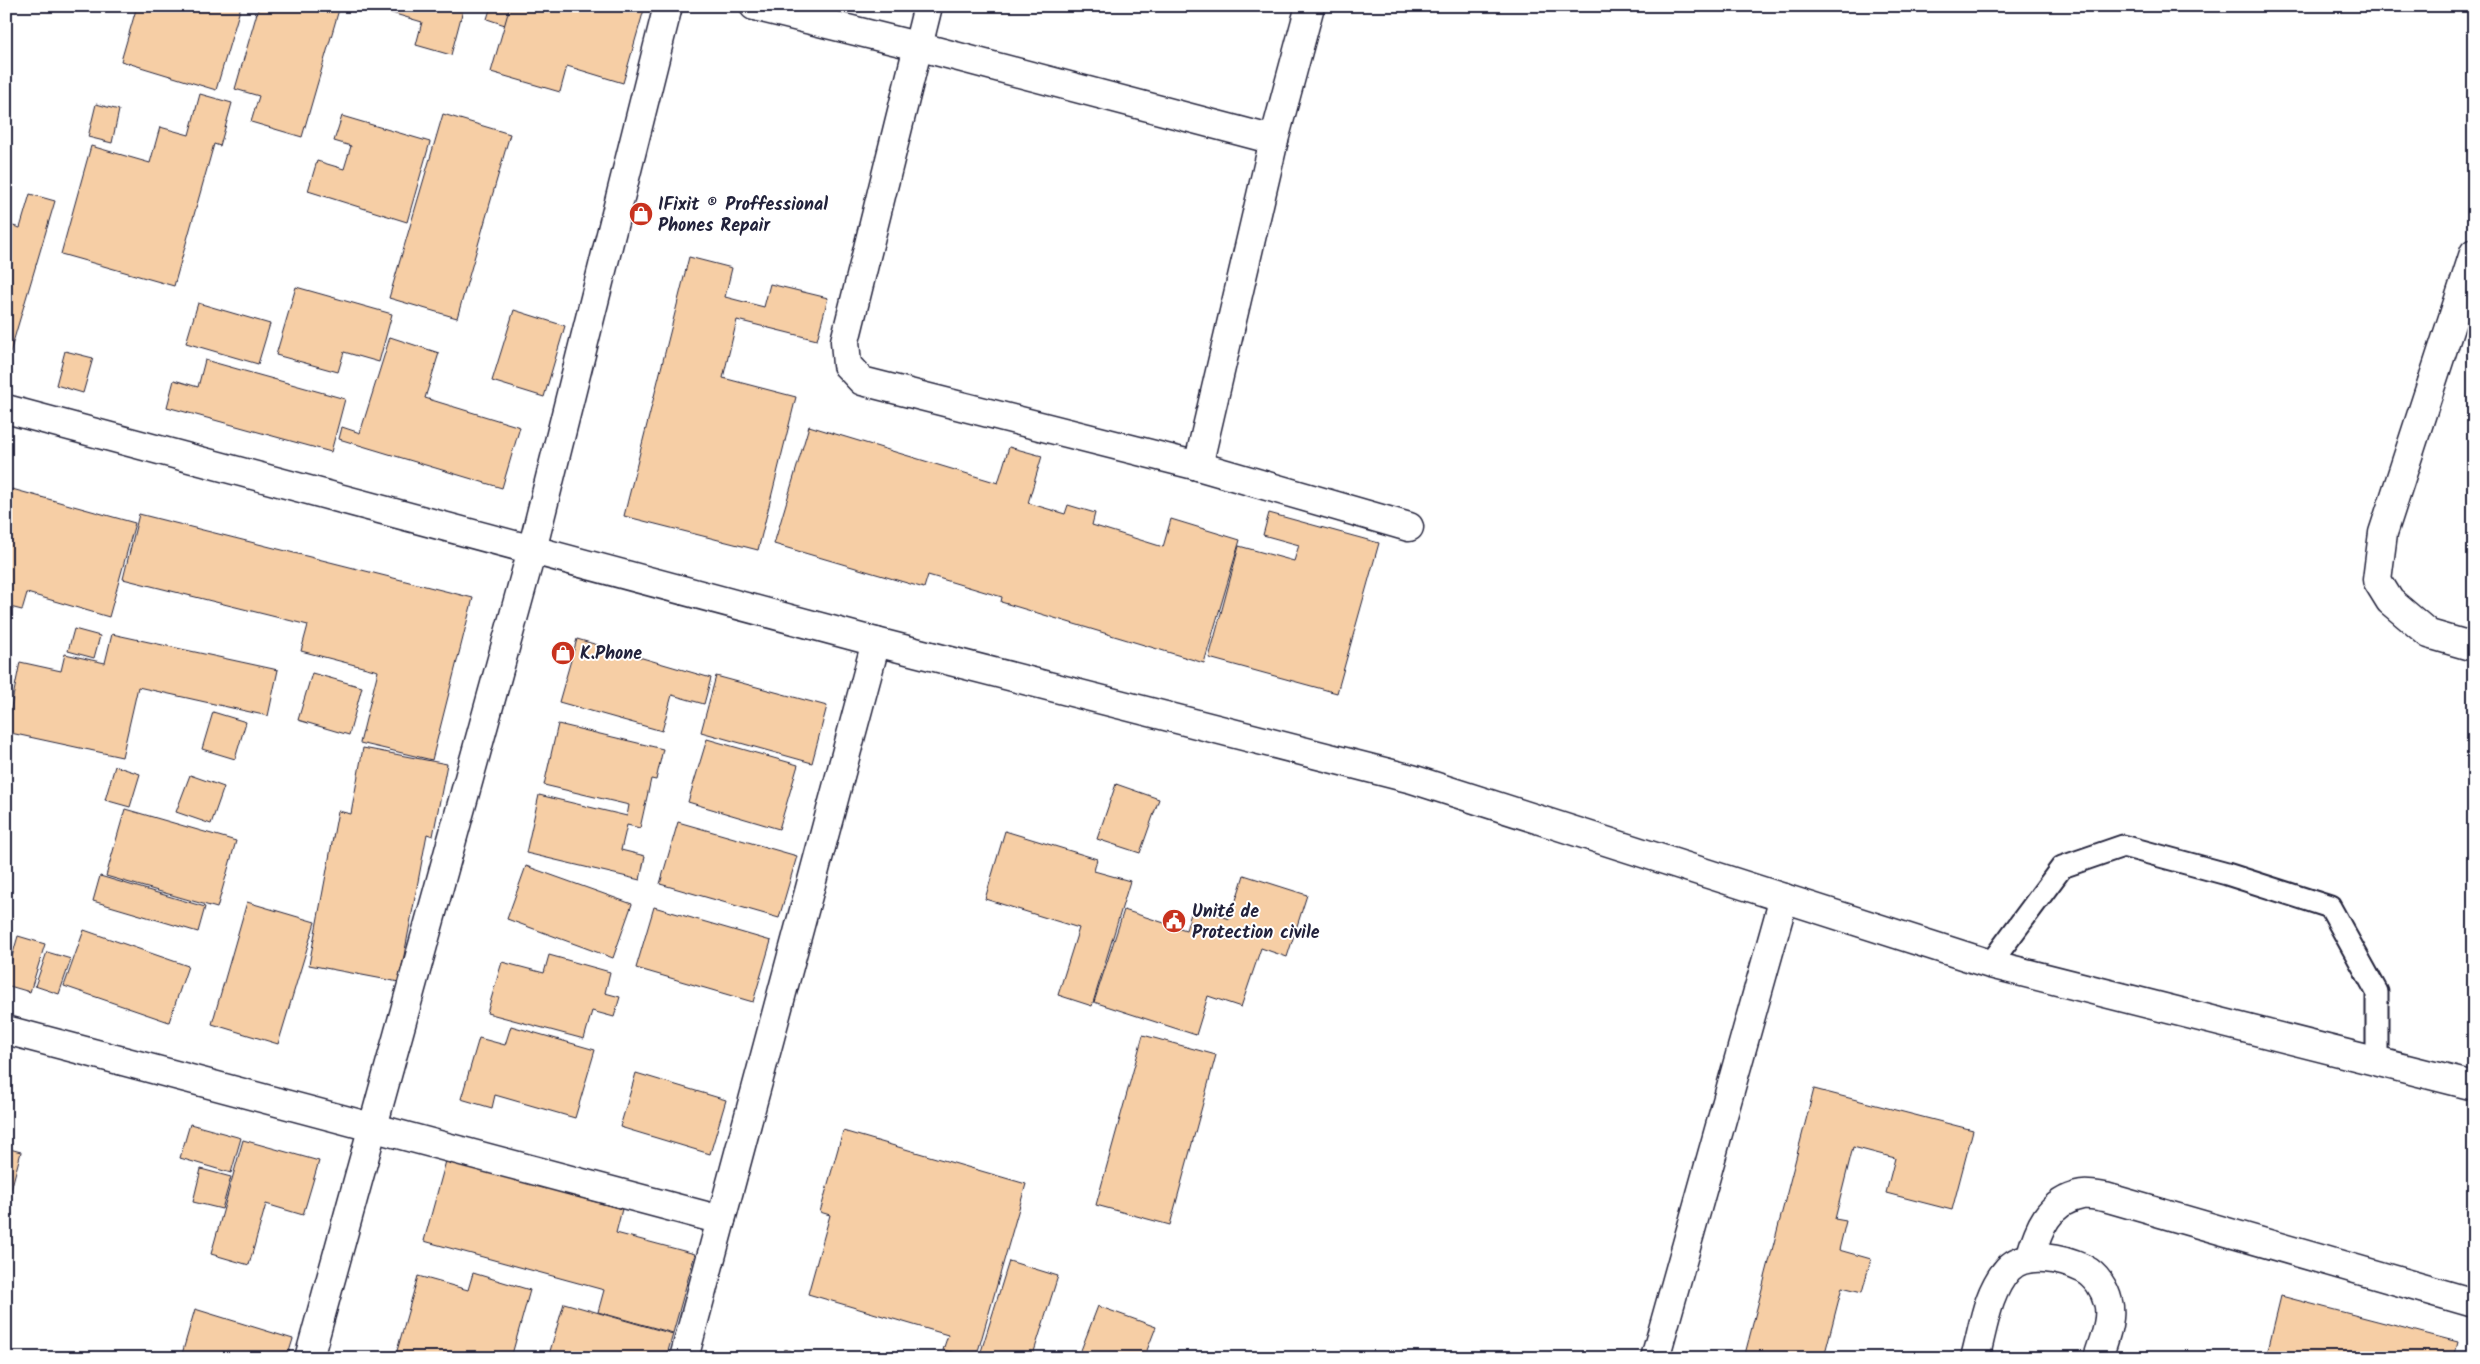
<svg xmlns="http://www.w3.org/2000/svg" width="2480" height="1364" viewBox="0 0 2480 1364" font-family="Kalam,sans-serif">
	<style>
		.building { fill: #f6cea5; stroke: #22223b }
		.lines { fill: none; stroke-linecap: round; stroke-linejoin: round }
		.lane-casing { stroke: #22223b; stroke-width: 25 }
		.street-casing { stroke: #22223b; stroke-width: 31 }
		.primary-casing { stroke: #22223b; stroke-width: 31 }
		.lane { stroke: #fff; stroke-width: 21 }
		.street { stroke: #fff; stroke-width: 28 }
		.primary { stroke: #fff; stroke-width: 28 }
		.labels { text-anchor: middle; stroke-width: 4; stroke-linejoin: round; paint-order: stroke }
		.poi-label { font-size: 18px; font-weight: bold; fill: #22223b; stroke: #fff; text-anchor: start }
	</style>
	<rect width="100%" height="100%" fill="#fff"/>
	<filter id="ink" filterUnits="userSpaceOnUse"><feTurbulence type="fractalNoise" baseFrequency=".02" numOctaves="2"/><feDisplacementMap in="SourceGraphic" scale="10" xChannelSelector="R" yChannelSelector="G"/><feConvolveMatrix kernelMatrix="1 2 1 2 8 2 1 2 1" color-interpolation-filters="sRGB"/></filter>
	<g filter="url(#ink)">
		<g class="building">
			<path d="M137,6H241L216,90L121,61Z"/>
			<path d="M259,6H340L302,137L251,122L259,96L235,89Z"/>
			<path d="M368,6H464L451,55L416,45L422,22Z"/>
			<path d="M491,6H511L505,25L487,19Z"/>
			<path d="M510,6H645L623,83L567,66L560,92L491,72Z"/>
			<path d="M200,94L232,103L220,146L214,144L174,286L61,254L91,146L150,163L160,127L189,135Z"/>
			<path d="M96,104L119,110L112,143L88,137Z"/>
			<path d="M443,114L510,134L457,318L389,298Z"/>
			<path d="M342,116L430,142L407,222L308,191L317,161L344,169L351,146L334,141Z"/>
			<path d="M30,194L55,201L6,366V224L20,228Z"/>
			<path d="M689,257L732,268L725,297L764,307L770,284L828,298L817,340L737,320L723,378L796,397L758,550L624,516Z"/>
			<path d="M296,287L392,314L379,362L344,352L338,372L276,355Z"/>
			<path d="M198,303L270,324L258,364L186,343Z"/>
			<path d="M514,310L565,326L544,397L492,381Z"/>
			<path d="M390,337L439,353L425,398L520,427L502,488L339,439L342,427L360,433Z"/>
			<path d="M65,351L93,358L83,393L56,385Z"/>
			<path d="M205,360L345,399L331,452L167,407L174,380L198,387Z"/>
			<path d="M809,426L998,483L1009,447L1042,456L1028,503L1065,514L1068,505L1095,513L1092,525L1163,547L1171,519L1240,540L1204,663L1001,602L1002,597L928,575L924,588L774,544Z"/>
			<path d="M12,489L135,523L109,617L27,593L22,610L6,606V509Z"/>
			<path d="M1269,513L1379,543L1337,693L1209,658L1239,546L1294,561L1299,545L1263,535Z"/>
			<path d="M139,514L473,598L432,760L360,743L378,671L301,651L308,625L123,579Z"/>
			<path d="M74,629L100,636L94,658L68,651Z"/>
			<path d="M112,634L278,670L268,716L138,687L122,757L6,732L20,662L61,671L65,654L105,663Z"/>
			<path d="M577,639L711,678L704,704L672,695L662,731L559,702Z"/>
			<path d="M312,673L362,687L349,735L298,720Z"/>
			<path d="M716,676L827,706L812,763L701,732Z"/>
			<path d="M213,712L246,722L235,759L202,749Z"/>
			<path d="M558,724L663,749L656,780L651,779L640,828L627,825L621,850L645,856L640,880L526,853L539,795L627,816L629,805L544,785Z"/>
			<path d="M707,739L798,765L779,829L688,802Z"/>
			<path d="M363,748L447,764L433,836L427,834L399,982L309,965L338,811L351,814Z"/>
			<path d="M115,766L140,774L130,807L105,800Z"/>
			<path d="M190,775L224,787L211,824L176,812Z"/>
			<path d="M1116,784L1159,799L1140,853L1097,839Z"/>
			<path d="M125,809L236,841L217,908L106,876Z"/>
			<path d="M678,822L797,856L779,918L660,884Z"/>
			<path d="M1005,831L1097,859L1094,871L1130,881L1092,1006L1058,995L1079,928L985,899Z"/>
			<path d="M526,866L632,904L613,958L507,919Z"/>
			<path d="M1244,875L1307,895L1287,957L1261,948L1241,1007L1208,996L1196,1035L1094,1002L1124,910L1186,930L1193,907L1230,919Z"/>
			<path d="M100,876L205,907L198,932L93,901Z"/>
			<path d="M247,902L315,922L278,1044L212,1024Z"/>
			<path d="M654,907L771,941L753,1002L636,968Z"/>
			<path d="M84,930L188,966L169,1022L64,986Z"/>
			<path d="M18,936L45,944L30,992L6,985V977Z"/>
			<path d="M47,952L71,959L59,994L35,986Z"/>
			<path d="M549,955L610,972L605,993L620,997L614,1017L592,1011L584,1039L487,1013L502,962L544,973Z"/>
			<path d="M511,1026L595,1050L575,1118L495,1095L492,1108L461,1099L479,1038L505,1045Z"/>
			<path d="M1143,1035L1216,1055L1170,1225L1096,1205Z"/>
			<path d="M636,1073L726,1100L710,1154L620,1127Z"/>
			<path d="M1814,1089L1973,1130L1952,1210L1886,1193L1895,1158L1853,1147L1835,1219L1846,1221L1839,1250L1871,1259L1862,1292L1842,1287L1825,1353L1845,1358H1744Z"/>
			<path d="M190,1124L241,1138L231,1173L180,1158Z"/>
			<path d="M843,1131L1026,1184L976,1358L943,1350L948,1335L808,1294L830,1215L820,1212Z"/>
			<path d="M243,1140L319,1161L303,1215L266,1204L249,1265L211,1254Z"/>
			<path d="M6,1148L21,1152L6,1209Z"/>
			<path d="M446,1161L622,1209L616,1233L695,1254L673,1333L598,1312L604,1290L424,1241Z"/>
			<path d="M201,1169L231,1177L222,1209L193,1202Z"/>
			<path d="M1009,1261L1058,1276L1032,1358H979Z"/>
			<path d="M473,1273L530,1290L511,1358H395L418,1276L468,1290Z"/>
			<path d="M2281,1296L2458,1342L2454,1358H2266Z"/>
			<path d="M564,1303L673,1334L666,1358H548Z"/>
			<path d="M1098,1306L1156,1327L1144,1358H1078Z"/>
			<path d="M195,1309L293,1339L287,1358H195L182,1354Z"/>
			<path d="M784,1349L814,1358H782Z"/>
		</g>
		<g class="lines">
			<g class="lane-casing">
				<path id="lane" d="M1990,964L2062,867L2123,846L2227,874L2330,907L2377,992V1063"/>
			</g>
			<g class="street-casing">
				<g id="street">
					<path d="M754,6L917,46L1274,140"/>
					<path d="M928,6L845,341L847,365L862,381L1198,466L1409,527"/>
					<path d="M2474,253L2383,533L2377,580L2390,601L2429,634L2474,647"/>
					<path d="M1198,466L1274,140L1310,6"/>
					<path d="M6,1030L721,1220"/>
					<path d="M2030,1258C2038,1230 2048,1201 2082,1195C2089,1194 2098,1196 2105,1197L2474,1303"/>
					<path d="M309,1358L532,550L668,6"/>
					<path d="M684,1358L876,642"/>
					<path d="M1655,1358L1784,898"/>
					<path d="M1975,1358C1983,1329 1987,1292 2008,1269C2026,1250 2063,1259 2084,1269C2096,1275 2105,1289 2108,1302C2113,1319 2103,1341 2098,1358"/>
				</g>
			</g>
			<g class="primary-casing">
				<path id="primary" d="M6,409L876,642L1412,779L1990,964L2474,1086"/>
			</g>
			<use href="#lane" class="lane"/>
			<use href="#street" class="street"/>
			<use href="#primary" class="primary"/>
		</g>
	</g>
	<defs>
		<g id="shop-disc" transform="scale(1.25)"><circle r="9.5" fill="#c8321e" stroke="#fff"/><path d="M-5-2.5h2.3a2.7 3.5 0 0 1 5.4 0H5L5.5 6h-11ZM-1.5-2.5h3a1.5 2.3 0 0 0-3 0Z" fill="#fff"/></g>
		<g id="civic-disc" transform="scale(1.25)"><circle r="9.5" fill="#c8321e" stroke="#fff"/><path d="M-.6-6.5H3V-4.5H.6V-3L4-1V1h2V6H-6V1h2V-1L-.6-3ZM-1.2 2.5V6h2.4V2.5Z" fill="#fff"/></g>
	</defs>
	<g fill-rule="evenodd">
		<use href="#shop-disc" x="641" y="214"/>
		<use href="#shop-disc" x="563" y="653"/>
		<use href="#civic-disc" x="1174" y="921"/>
	</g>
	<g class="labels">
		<g class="poi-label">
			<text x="658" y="210">IFixit ® Proffessional<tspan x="658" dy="21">Phones Repair</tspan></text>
			<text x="580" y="659">K.Phone</text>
			<text x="1192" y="917">Unité de<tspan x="1192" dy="21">Protection civile</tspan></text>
		</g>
	</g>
	<rect width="2480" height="1364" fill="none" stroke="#fff" stroke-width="25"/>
	<rect x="12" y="12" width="2455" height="1339" fill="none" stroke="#22223b" stroke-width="2" filter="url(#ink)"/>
</svg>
